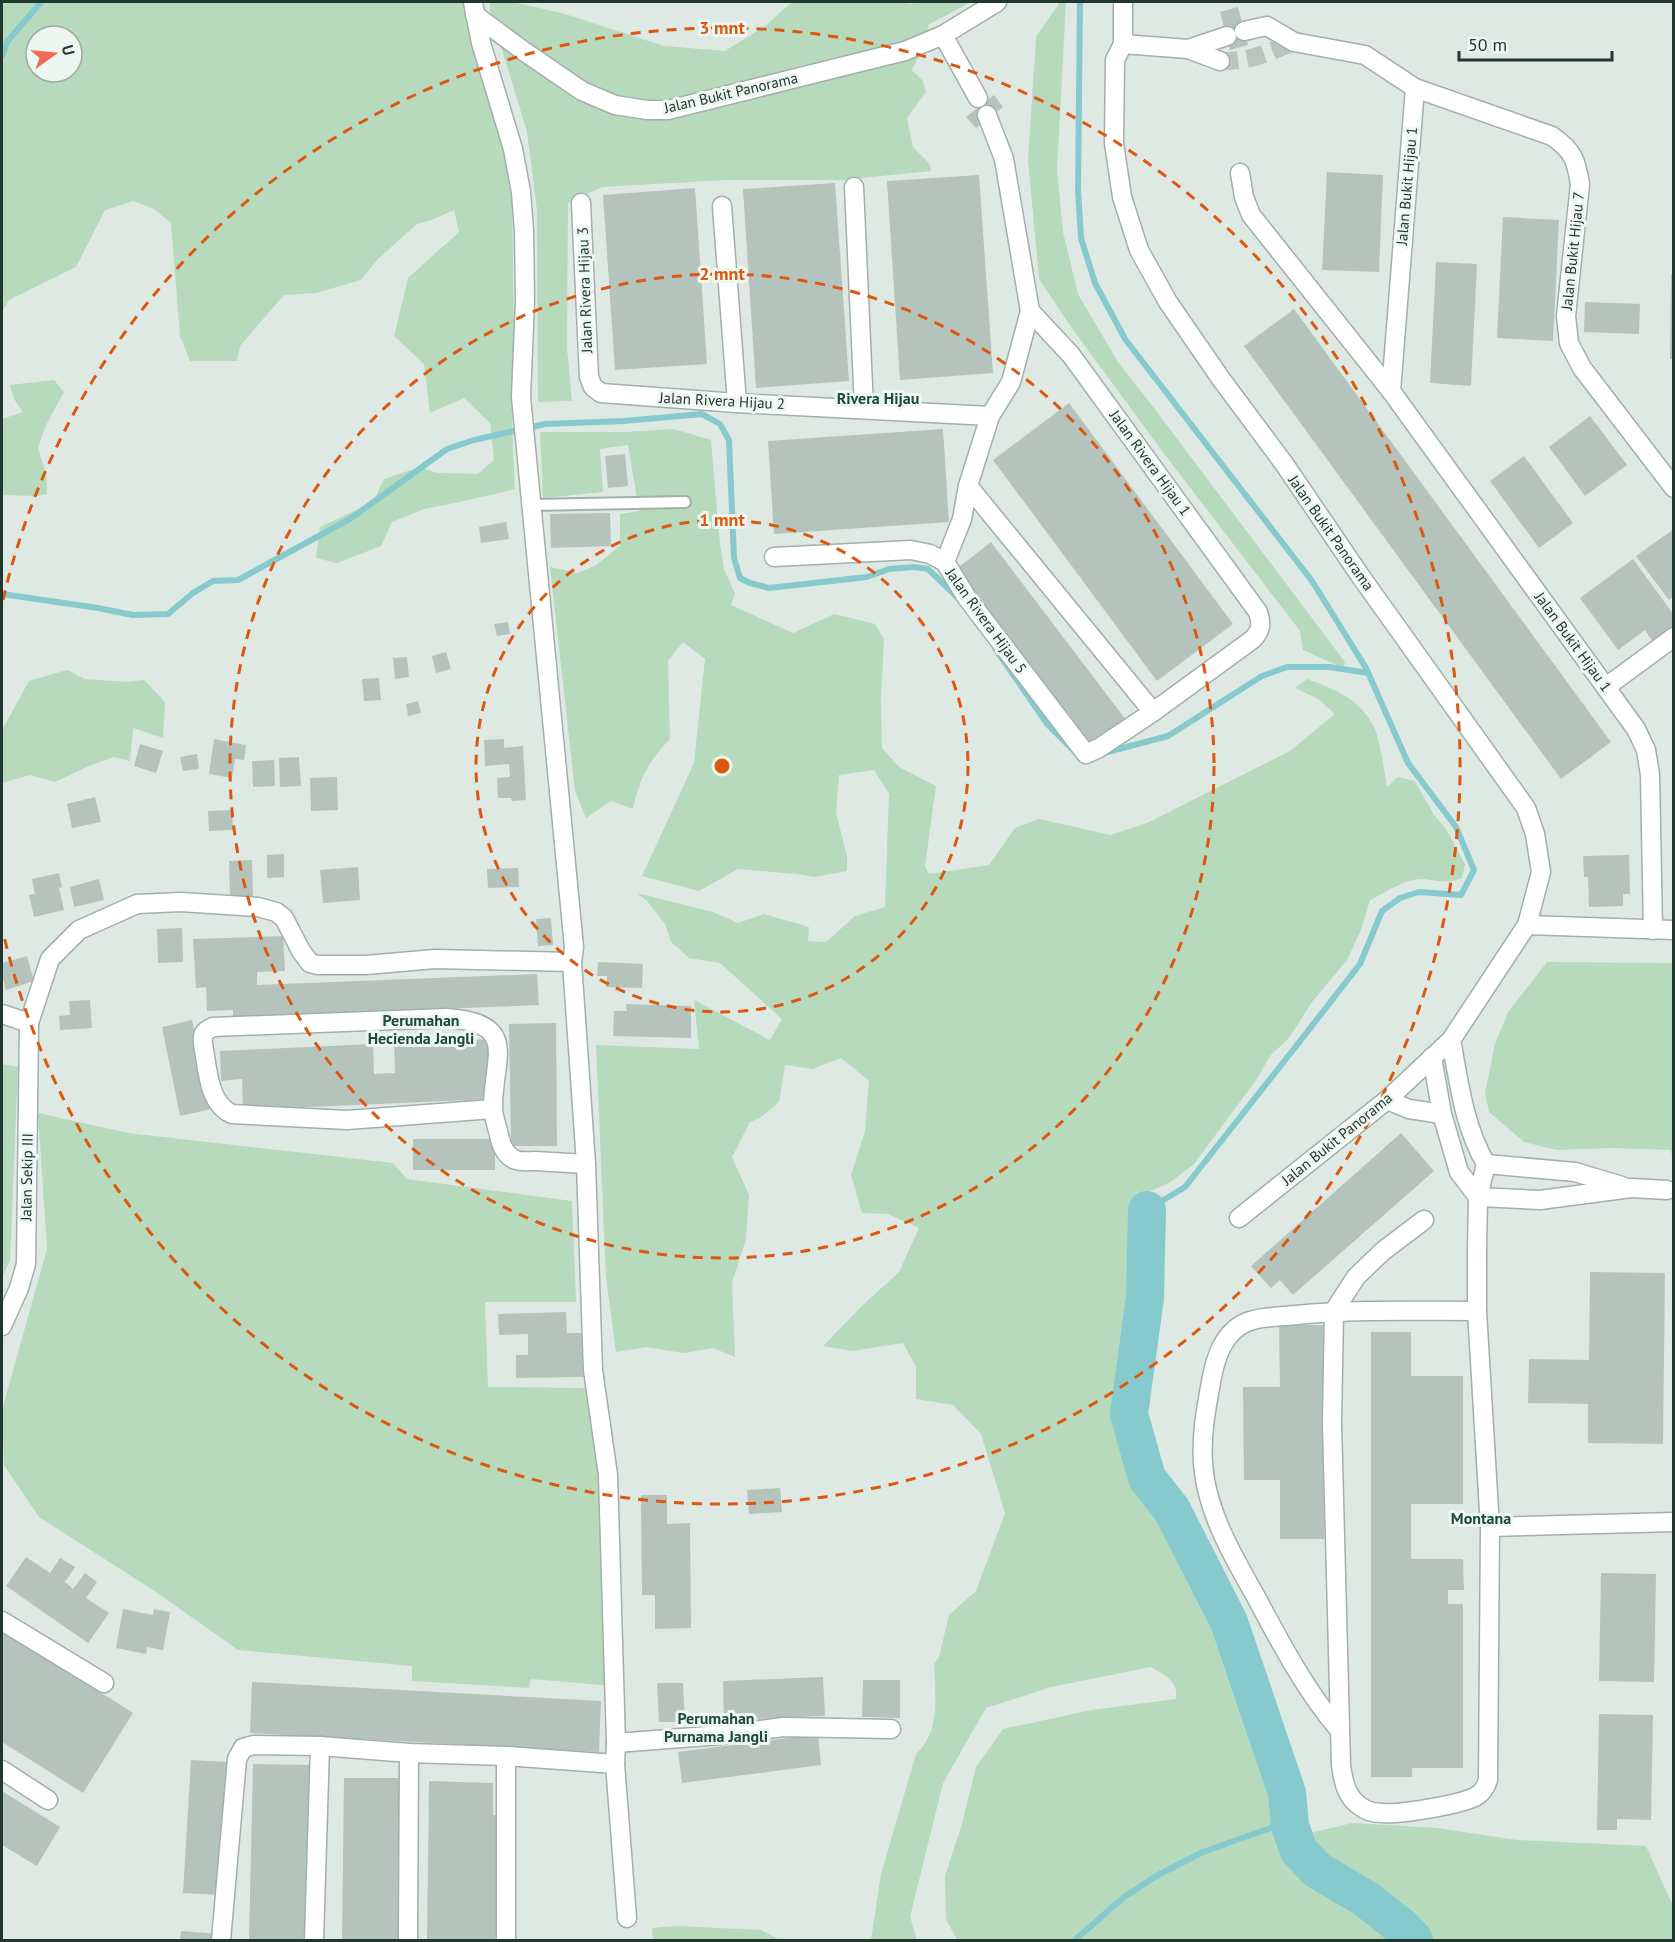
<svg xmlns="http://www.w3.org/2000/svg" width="1675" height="1942" viewBox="0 0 1675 1942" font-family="'PT Sans',sans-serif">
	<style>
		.green { fill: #b7dabd; fill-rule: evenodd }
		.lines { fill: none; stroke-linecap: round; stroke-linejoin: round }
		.stream { stroke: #87cace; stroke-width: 6 }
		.river { stroke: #87cace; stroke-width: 38 }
		.building { fill: #b4c4bc }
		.minor-tunnel { stroke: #b8c6bf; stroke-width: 18; stroke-dasharray: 18 9; stroke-linecap: butt }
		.service-casing { stroke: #a1b0a9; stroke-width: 14 }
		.minor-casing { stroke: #a1b0a9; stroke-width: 21 }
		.service { stroke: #fff; stroke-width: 10 }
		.minor { stroke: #fff; stroke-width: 18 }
		.ring { fill: none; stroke: #de570e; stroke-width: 3; stroke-dasharray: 10 8 }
		.labels { text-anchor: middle; stroke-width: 6; stroke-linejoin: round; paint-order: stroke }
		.street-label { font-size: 15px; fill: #20382f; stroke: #eef6f1 }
		.neighbourhood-label { font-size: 16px; font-weight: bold; fill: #1d4a3a; stroke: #eef6f1 }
		.centre { fill: #de570e; stroke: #eef6f1; stroke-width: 3 }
		.ring-label { font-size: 18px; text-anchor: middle; font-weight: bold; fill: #de570e; stroke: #eef6f1; stroke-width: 6; stroke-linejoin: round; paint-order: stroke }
	</style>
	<rect width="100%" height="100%" fill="#dee9e3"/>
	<g class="green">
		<path d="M2,2H469L500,125L512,191L514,342L512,429L515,489L469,500L424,509L392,522L381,546L337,563L316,558L320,527L373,502L384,479L420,467L437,473L478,474L494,460L490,423L464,398L430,413L424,364L394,336L408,278L459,232L454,210L434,219L417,224L378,259L361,280L316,293L284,295L240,346L237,361H190L180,336L171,223L154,209L133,201L105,210L76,267L9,300L2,312ZM36,36H72V72H36Z"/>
		<path d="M490,2H512L562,13L664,46L725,51L765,26L792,2H904L911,4L915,2H971L928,25L929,36L912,70L923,81L926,92L907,118L913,147L929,163L931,171L842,180H726L602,187L568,203L567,348L572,401L538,402L537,211L527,132L490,10Z"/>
		<path d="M1060,2H1066L1057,169L1063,232L1078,294L1118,362L1154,408L1345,662L1343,668L1303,650L1300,631L1162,451L1071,327L1039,279L1028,160L1036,37Z"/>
		<path d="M54,380L64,392L46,425L38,448L46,473L47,494L37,496L2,495V419L23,412L14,399L10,385Z"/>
		<path d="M674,429L711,440L720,544L724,569L735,594L731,605L793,633L834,614L875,624L884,639L881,699L882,748L899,767L936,786L925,866L929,874L989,865L1015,828L1039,819L1110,835L1147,823L1290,751L1335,714L1318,699L1295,688L1307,679C1335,689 1360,699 1374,727C1380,739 1384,771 1387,787L1398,777L1415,781L1434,815L1446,829L1465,864L1462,878C1446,885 1436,879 1419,879C1403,880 1385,893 1370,900L1361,930L1347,960L1312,1002L1289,1038L1270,1056L1257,1079L1194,1164L1169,1183L1148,1192L1137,1206L1134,1231L1140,1262L1127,1346L1118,1377L1120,1415L1129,1448L1148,1497L1160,1508L1179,1543L1241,1689L1265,1757L1301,1835L1352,1823L1437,1828L1517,1840L1646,1846L1673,1906V1940H957L946,1919L945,1876L961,1827L976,1767L1003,1729L1091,1710L1176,1699C1179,1681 1164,1675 1151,1667L1051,1687L986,1708L943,1783L910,1917L917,1940H871L881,1874L916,1754C941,1731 935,1695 934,1664L939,1657L949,1615L976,1591L1005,1513L981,1434L953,1405L916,1399V1367L903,1343L852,1351L823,1346L866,1302L899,1272L919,1228L888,1214L862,1213L851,1175L865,1131L869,1081L841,1058L813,1069L785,1065L779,1102L760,1118L750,1122L732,1157L749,1195L746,1239L732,1283L735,1357L713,1348L683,1353L647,1347L616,1352L606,1278L596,1045L699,1049L694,1000L770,1040L782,1019L720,963L689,958L671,942L665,924L647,901L637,893L713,912L738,923L764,914L809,927L808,941L826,942L855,916L885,907L889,794L874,770L839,775L836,812L847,857V871L814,877L796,874L738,869L699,891L642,876L694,763L705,659L683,642L668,661L670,739C648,762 639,779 633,809L611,801L586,818L575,791L550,567L578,573L596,565L620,546V514L639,511L628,445L600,449L603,492L543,498L540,432H625Z"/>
		<path d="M67,670L85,679L127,682L144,680L165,702L163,738L133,728L130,761L114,757L89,766L55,782L30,775L2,783V730L29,681Z"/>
		<path d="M1547,962L1673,963V1162L1671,1150L1610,1148L1557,1150L1524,1142L1489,1112L1485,1093L1495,1044L1508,1012Z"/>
		<path d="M2,1064L18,1067L10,1261L2,1277Z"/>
		<path d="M38,1113L128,1133L393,1163L407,1179L572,1201L576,1302H485L488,1387L587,1388L601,1497L614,1686L531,1679L529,1688L412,1681V1666L238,1650L156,1592L39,1517L4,1465L2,1410L47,1249Z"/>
		<path d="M677,1926L761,1930L780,1940H653L652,1928Z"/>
	</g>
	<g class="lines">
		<g class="stream">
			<path d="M1080,2L1078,190L1081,238L1095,283L1125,339L1312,581L1366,668L1408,763L1456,827L1474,870L1461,895L1419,892L1400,898L1382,911L1360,964L1297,1045L1185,1187L1147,1210"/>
			<path d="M2,56L7,42L41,2"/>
			<path d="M2,594L98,608L133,615L168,614L193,593L213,581L238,580L350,519L447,449L474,440L545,424L624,421L702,414L720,424L729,440L734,558L740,578L750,583L769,588L867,577L889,569L914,567L928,569L960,600"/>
			<path d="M996,650L1048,725L1078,755"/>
			<path d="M1104,753L1168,736L1262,676L1287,667H1329L1368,673"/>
			<path d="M1075,1940L1124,1897L1158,1875L1203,1852L1276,1826H1290"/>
		</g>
		<path class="river" d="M1147,1210L1145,1298L1129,1414L1147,1478L1172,1510L1229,1622L1287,1793L1290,1826L1299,1851L1317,1870L1366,1899L1404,1929L1414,1940"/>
	</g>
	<g class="building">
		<path d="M1238,7L1248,45L1230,50L1220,12Z"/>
		<path d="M994,95L1003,107L976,128L966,117Z"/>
		<path d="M1327,172L1383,175L1379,272L1322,270Z"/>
		<path d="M979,175L993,373L900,380L887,181Z"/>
		<path d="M835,183L849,381L756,388L743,189Z"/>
		<path d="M695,188L707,364L615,370L603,195Z"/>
		<path d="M1503,217L1559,220L1553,341L1497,338Z"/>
		<path d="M1436,262L1477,264L1471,386L1430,383Z"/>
		<path d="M1671,274H1674V359H1670Z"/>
		<path d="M1585,302L1640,304L1639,334L1584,332Z"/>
		<path d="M1294,309L1611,742L1561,779L1244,346Z"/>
		<path d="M1069,403L1233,624L1157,681L993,460Z"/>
		<path d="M1590,416L1627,465L1585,496L1549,447Z"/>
		<path d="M943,429L949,522L774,534L768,441Z"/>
		<path d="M625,454L628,486L608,488L605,456Z"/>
		<path d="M1524,456L1573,523L1539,548L1490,481Z"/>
		<path d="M610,513L611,546L551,548L550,514Z"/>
		<path d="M506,522L509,539L481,543L479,527Z"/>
		<path d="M1674,529V596L1669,600L1636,556Z"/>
		<path d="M991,542L1126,720L1088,749L954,571Z"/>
		<path d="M1633,559L1674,615V627L1653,642L1645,630L1618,650L1580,598Z"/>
		<path d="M508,622L510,634L497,636L494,624Z"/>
		<path d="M446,652L451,669L436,673L432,656Z"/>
		<path d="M407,657L409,677L395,679L393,658Z"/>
		<path d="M379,678L381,700L364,701L362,679Z"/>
		<path d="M418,701L421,713L408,716L406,704Z"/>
		<path d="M214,739L246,745L244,760L235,759L232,778L209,774Z"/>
		<path d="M504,739V748L523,746L526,800L512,801L511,798H498L497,778L510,777L509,764L485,766L484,740Z"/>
		<path d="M140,744L163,751L156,773L134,766Z"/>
		<path d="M197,754L199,769L183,771L180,757Z"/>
		<path d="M299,757L301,786L280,787L279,758Z"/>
		<path d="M274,760L275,786L253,787L252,761Z"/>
		<path d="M337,777L338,810L311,811L310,778Z"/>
		<path d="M95,797L101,822L72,828L67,804Z"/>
		<path d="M232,810L233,830L209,831L208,811Z"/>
		<path d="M284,854V877L267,878V855Z"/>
		<path d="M1629,855L1630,894H1623V906L1589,907L1588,877H1584L1583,856Z"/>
		<path d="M252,860L253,896H230L229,861Z"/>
		<path d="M358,867L360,900L323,903L320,870Z"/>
		<path d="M518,868L519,887L488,888L487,869Z"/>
		<path d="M59,873L62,887L59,888L64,910L34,917L29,895L35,894L32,879Z"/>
		<path d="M99,879L104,900L74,907L70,887Z"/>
		<path d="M551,918L553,945L538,946L536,919Z"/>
		<path d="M182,928L183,962L158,963L157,929Z"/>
		<path d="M283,936L285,971L257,972V985L537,974L539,1005L233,1017V1010L207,1011L206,987L196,988L193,939Z"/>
		<path d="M27,956L34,981L6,990L2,976V963Z"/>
		<path d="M598,962L643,964L642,988L606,987L607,976H597Z"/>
		<path d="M90,1000L92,1028L60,1030L59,1016L70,1015L69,1001Z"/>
		<path d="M626,1004L691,1006V1038L613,1036L614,1011H627Z"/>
		<path d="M192,1020L211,1109L180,1116L162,1027Z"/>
		<path d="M556,1023L557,1146H511L509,1024Z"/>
		<path d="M489,1039L492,1099L243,1110L242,1079L221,1081L220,1051L373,1044L374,1074L395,1073L394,1043Z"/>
		<path d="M1401,1133L1434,1171L1293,1295L1280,1280L1271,1288L1251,1266Z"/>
		<rect x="413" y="1139" width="82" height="31"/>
		<path d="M1590,1272L1665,1273L1663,1444L1588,1443V1404L1528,1403L1529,1359L1589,1360Z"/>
		<path d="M566,1312L567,1333H582L583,1377L516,1378V1355H528V1334L499,1335L498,1314Z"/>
		<path d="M1279,1325H1323L1324,1539H1280V1480H1244L1243,1387H1280Z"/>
		<path d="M1371,1332H1411V1376H1463V1504H1411V1559H1463L1464,1590H1448V1604H1463V1768H1412V1777H1371Z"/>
		<path d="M780,1488L782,1512L749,1514L747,1490Z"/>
		<path d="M641,1495H667V1524L690,1523L691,1628L655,1629V1595H642Z"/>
		<path d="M26,1557L50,1573L60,1558L75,1567L65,1582L73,1589L85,1573L97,1582L86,1598L109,1613L88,1643L6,1586Z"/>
		<path d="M1601,1573L1656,1574L1654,1682L1599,1681Z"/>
		<path d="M123,1609L153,1615L154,1609L170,1612L163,1650L147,1647L146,1654L116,1648Z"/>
		<path d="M2,1630L133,1713L83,1793L2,1742Z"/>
		<path d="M823,1677L825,1716L724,1720L723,1681Z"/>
		<path d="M863,1680H900V1718L862,1717Z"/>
		<path d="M252,1682L601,1701L599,1752L250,1733Z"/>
		<path d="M657,1683H683L685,1722H659Z"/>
		<path d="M1599,1714L1653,1715L1651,1820L1617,1819V1830H1597Z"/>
		<path d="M818,1734L821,1765L682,1783L678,1752Z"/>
		<path d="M191,1760L228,1762L219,1895L183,1893Z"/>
		<path d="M253,1764L313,1765L310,1940H249Z"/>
		<path d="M344,1778H402L401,1940H342Z"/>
		<path d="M429,1781L493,1783V1815H499L497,1940H427Z"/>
		<path d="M2,1791L60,1827L37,1866L2,1845Z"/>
		<path d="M181,1931L217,1934V1940H180Z"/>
	</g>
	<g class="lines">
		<path class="minor-tunnel" d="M1220,61C1252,61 1265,54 1294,42"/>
		<g class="service-casing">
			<path id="service" d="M531,505L685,502"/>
		</g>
		<g class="minor-casing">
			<g id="minor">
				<path d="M473,2L481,43L513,149L521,192L524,231L525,301L521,397L574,947L572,962L586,1164L593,1370L608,1475L616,1743L615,1764L627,1918"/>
				<path d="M1123,2V44L1115,60L1114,143L1122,197L1139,250L1168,302L1221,379L1285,465L1359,574L1526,808L1535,834L1541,872L1527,925L1451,1040L1387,1100L1239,1218"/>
				<path d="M475,15L525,52L582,91L615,105L647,110H668L905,51L943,35L997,2"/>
				<path d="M1244,31L1267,26L1294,42L1365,55L1415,88L1552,136C1573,151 1576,159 1580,184L1566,316L1569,343L1582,368L1674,488"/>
				<path d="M943,35L978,98"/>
				<path d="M1123,44L1188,49L1220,61"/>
				<path d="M1188,49L1227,36"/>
				<path d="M1240,173L1244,197L1251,215L1391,391L1636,729L1646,750L1650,775L1653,930"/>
				<path d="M854,187L864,408"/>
				<path d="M581,203L589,377L593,387L601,393L737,403L990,416"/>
				<path d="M722,206L737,403"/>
				<path d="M1391,391L1415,88"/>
				<path d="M968,486L1153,712"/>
				<path d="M774,557L911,550L930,554L945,562L967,598L1086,754L1099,748L1153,712L1253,639C1261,630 1262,624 1258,612L1071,355L1030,311L1004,159L987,115"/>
				<path d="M945,562L962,519L968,486L990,416L1011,382L1030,311"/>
				<path d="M1606,687L1674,637"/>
				<path d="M1527,925L1674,930"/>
				<path d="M2,1014L29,1023"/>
				<path d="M1451,1040C1459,1082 1464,1127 1486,1164"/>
				<path d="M1432,1057L1442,1114L1459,1172L1478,1197L1540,1200L1631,1188L1667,1190"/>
				<path d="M1387,1100L1409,1109L1442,1114"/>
				<path d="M493,1109L347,1120L232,1114C211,1105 208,1076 205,1056C204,1050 202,1042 203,1036C204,1031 209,1029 213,1027L447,1018C520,1023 493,1058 493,1107C493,1116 497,1126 499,1135C501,1145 505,1156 516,1160C521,1162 529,1161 535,1161C552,1162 569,1163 586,1164"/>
				<path d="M1486,1164L1575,1172L1622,1186"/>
				<path d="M1424,1220L1383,1251L1356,1277L1334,1311L1332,1423L1341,1765C1343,1780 1346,1797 1360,1806C1366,1811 1375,1813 1382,1813C1398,1815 1466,1804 1478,1795C1484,1791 1486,1786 1488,1780L1490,1527L1477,1311V1250L1478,1197L1486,1164"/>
				<path d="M2,1326L19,1288L26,1264L29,1023L50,959L79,930L137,904L181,902L258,907L276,912L284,918L301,951L310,963L318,965H366L435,959L572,962"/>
				<path d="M1490,1527L1674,1522"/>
				<path d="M2,1621L104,1683"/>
				<path d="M1340,1731C1306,1691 1281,1644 1256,1597C1233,1556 1206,1511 1203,1463C1201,1436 1206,1409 1211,1382C1215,1359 1223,1332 1247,1322C1261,1316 1280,1317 1296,1315C1356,1309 1417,1311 1477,1311"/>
				<path d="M616,1743L721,1735L783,1727L891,1729"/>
				<path d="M506,1756V1940"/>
				<path d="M2,1770L48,1800"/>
				<path d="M221,1940L237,1759L243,1748L254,1745L320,1746L409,1753L506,1756L615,1764"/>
				<path d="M314,1940L320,1746"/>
				<path d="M408,1940L409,1753"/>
			</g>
		</g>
		<use href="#service" class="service"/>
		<use href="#minor" class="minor"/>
	</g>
	<g class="ring">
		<circle cx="722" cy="766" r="246"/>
		<circle cx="722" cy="766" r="492"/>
		<path d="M3 600A738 738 0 1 1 3 932"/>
	</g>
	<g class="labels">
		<g class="street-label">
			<text transform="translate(731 93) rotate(-13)" y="5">Jalan Bukit Panorama</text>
			<text transform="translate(1407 186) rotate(-85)" y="5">Jalan Bukit Hijau 1</text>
			<text transform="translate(1573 251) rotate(-84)" y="5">Jalan Bukit Hijau 7</text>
			<text transform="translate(585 290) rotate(-92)" y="5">Jalan Rivera Hijau 3</text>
			<text transform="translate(722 401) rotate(3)" y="5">Jalan Rivera Hijau 2</text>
			<text transform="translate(1150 463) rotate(54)" y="5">Jalan Rivera Hijau 1</text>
			<text transform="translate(1331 533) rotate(55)" y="5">Jalan Bukit Panorama</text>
			<text transform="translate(986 621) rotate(54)" y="5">Jalan Rivera Hijau 5</text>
			<text transform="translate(1573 642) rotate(54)" y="5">Jalan Bukit Hijau 1</text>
			<text transform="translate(1337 1139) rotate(-39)" y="5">Jalan Bukit Panorama</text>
			<text transform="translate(27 1177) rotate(-89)" y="5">Jalan Sekip III</text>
		</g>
		<g class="neighbourhood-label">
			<text x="878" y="404">Rivera Hijau</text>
			<text x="421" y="1026">Perumahan<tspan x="421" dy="18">Hecienda Jangli</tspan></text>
			<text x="1481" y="1524">Montana</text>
			<text x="716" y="1724">Perumahan<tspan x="716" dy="18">Purnama Jangli</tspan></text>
		</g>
	</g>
	<circle cx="722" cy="766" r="9" class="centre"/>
	<g class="ring-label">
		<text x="722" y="34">3 mnt</text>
		<text x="722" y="280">2 mnt</text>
		<text x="722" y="526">1 mnt</text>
	</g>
	<rect width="1675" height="1942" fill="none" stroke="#20382f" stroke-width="6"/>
	<g transform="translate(54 54) rotate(75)"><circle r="28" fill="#eef6f1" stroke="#9caaa3" stroke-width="1.5"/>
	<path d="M0-4.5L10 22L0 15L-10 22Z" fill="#ee6c58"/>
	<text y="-9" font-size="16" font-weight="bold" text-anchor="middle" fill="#20382f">U</text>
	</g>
	<path d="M1459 51v9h153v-9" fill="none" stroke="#20382f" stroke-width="3"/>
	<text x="1468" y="51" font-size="18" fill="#20382f" stroke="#eef6f1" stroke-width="4.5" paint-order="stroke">50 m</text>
</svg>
